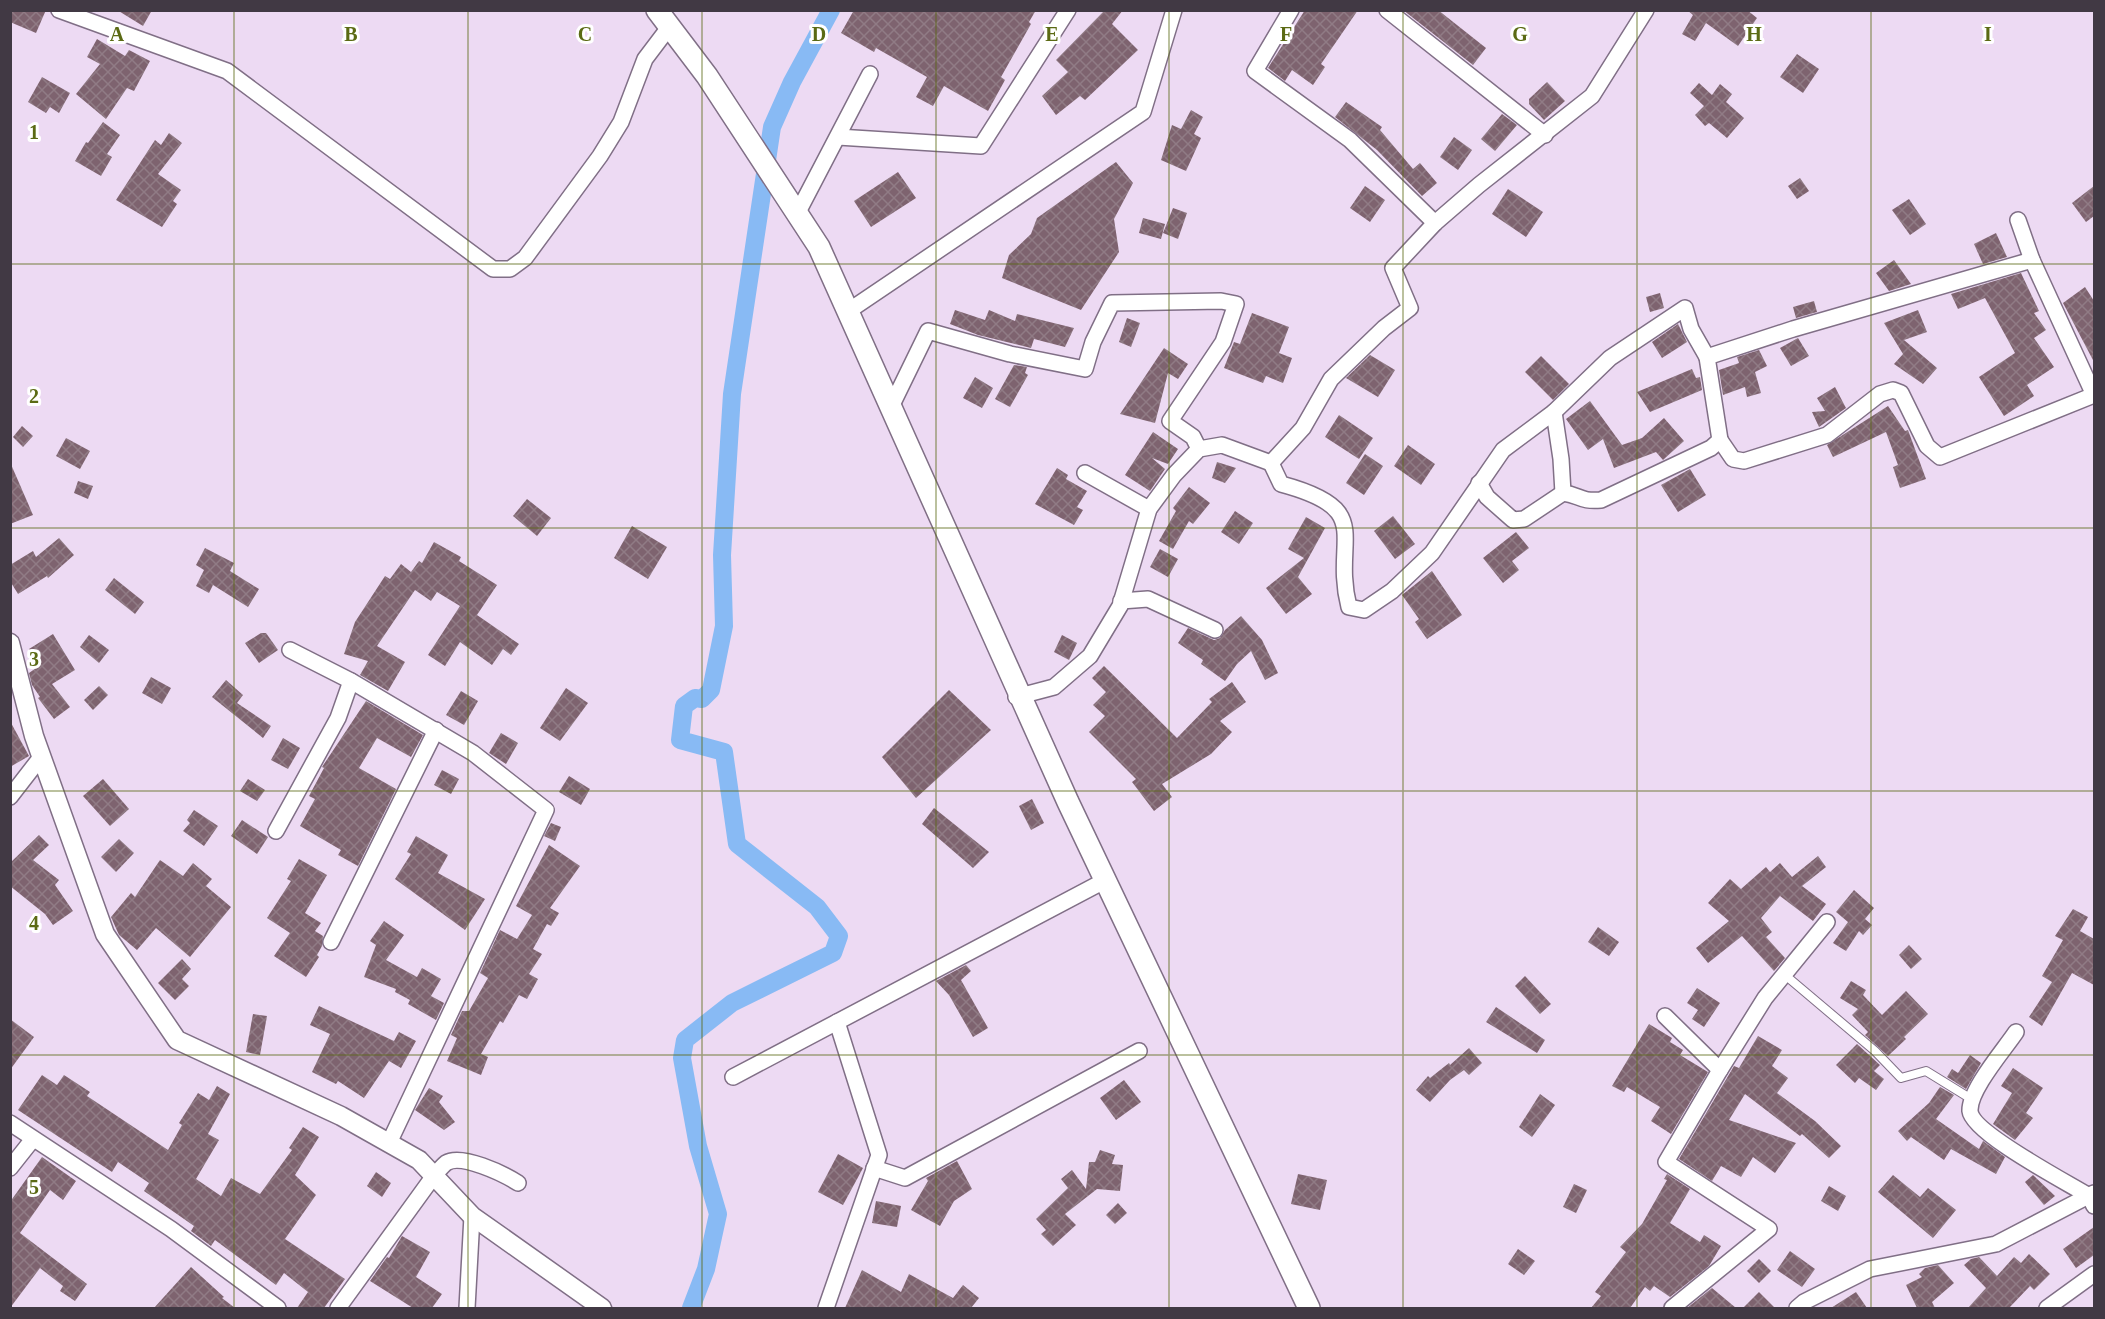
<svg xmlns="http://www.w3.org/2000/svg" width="2105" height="1319" viewBox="0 0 2105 1319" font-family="Georgia,serif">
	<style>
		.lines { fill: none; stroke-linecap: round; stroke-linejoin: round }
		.canal { stroke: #88baf4; stroke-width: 18 }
		.building { fill: url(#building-cross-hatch) }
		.service-casing { stroke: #806f86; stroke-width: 10 }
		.minor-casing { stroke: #806f86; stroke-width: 18 }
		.tertiary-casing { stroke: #806f86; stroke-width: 21 }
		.secondary-casing { stroke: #806f86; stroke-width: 24 }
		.service { stroke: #fff; stroke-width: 8 }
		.minor { stroke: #fff; stroke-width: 15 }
		.tertiary { stroke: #fff; stroke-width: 18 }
		.secondary { stroke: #fff; stroke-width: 21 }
		.grid { fill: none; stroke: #5b6a14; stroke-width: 1.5; stroke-opacity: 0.55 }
		.grid-label { font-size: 20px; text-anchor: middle; font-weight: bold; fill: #5b6a14; stroke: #fff; stroke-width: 6; stroke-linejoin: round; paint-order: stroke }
	</style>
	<defs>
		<pattern id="building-cross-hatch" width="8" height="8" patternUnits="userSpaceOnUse" patternTransform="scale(1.5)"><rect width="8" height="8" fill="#7e636f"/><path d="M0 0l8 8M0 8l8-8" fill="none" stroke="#907b85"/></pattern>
	</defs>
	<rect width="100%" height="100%" fill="#eddaf3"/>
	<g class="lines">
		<path class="canal" d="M691,1308L706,1269L718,1214L698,1146L682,1058L685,1040L732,1003L833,953L839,936L817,907L737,844L724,752L680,740L684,706L695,698L702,699L711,690L724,626L722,555L732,394L772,127L792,82L831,10"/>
	</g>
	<g class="building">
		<path d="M10,10H46L36,33L10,22Z"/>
		<path d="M117,10H152L143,26Z"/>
		<path d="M854,10H1036L1029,22L1031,24L1001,77L1005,80L988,111L944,86L933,106L916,97L927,77L876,48L874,52L841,33Z"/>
		<path d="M1105,10H1123L1112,24L1138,50L1085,100L1080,96L1056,115L1042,96L1068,72L1056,60Z"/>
		<path d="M1305,10H1358L1321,64L1325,67L1313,85L1292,70L1285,81L1268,68Z"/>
		<path d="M1403,10H1438L1486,48L1473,65Z"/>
		<path d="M1687,10H1747L1757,18L1738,46L1706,23L1695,41L1682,34L1693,15Z"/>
		<path d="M97,39L125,56L129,50L150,61L134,91L127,88L106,119L76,94L100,64L87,57Z"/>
		<path d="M1797,54L1819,69L1803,93L1780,77Z"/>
		<path d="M42,77L70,93L59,113L50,107L46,113L28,102Z"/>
		<path d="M1547,82L1565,101L1544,120L1529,104V99Z"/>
		<path d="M1699,83L1712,95L1720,84L1732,94L1726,102L1744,118L1727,138L1709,123L1705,126L1695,115L1704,106L1690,93Z"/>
		<path d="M1346,102L1382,127L1380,130L1413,169L1420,163L1437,183L1422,196L1377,150L1335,117Z"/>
		<path d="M1191,110L1203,117L1194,134L1201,138L1186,171L1161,160L1172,125L1181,129Z"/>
		<path d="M1502,114L1517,125L1495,151L1481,139Z"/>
		<path d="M103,122L120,135L107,154L112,157L101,176L75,161L86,142L88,143Z"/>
		<path d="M169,133L182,143L158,174L181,190L173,201L177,204L162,227L116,200L155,140L161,145Z"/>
		<path d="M1454,137L1472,150L1458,170L1440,157Z"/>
		<path d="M1116,162L1133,183L1114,219L1119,252L1081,310L1002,278L1009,255L1031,234L1037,218Z"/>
		<path d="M898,172L916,198L871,227L854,201Z"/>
		<path d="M1800,178L1809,191L1797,199L1788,186Z"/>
		<path d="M1365,186L1385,200L1370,222L1350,208Z"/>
		<path d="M2094,186V216L2086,222L2072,203Z"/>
		<path d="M1508,189L1543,212L1526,237L1492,214Z"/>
		<path d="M1909,199L1926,224L1910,235L1892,210Z"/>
		<path d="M1173,208L1187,213L1178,239L1163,233Z"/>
		<path d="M1143,218L1165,224L1161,239L1139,233Z"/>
		<path d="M1996,233L2007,257L1983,264L1974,244Z"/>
		<path d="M1894,260L1911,284L1889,291L1876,273Z"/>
		<path d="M2021,273L2039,311L2034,313L2046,330L2034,338L2054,367L2027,385L2034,396L2004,416L1979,377L2015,353L1985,298L1958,309L1951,294Z"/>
		<path d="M2085,287L2094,301V362L2063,303Z"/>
		<path d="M1660,293L1664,308L1650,312L1646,297Z"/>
		<path d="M1814,301L1817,312L1796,318L1793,307Z"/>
		<path d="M955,310L985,320L989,310L1015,321L1017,314L1074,328L1065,347L1034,339L1031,348L978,335L950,324Z"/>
		<path d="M1918,310L1927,332L1904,340L1937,368L1923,384L1894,364L1903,354L1884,323Z"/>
		<path d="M1252,313L1289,327L1279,353L1292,358L1283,383L1266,376L1263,383L1224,368L1234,342L1240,344Z"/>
		<path d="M1127,318L1140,323L1131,347L1119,342Z"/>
		<path d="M1678,324L1687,342L1662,358L1652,342Z"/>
		<path d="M1798,338L1809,356L1791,366L1780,348Z"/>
		<path d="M1164,348L1188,364L1178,379L1168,373L1155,423L1120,414Z"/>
		<path d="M1759,350L1767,366L1755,372L1761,393L1747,397L1745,387L1723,395L1719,370L1739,363L1737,357Z"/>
		<path d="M1370,355L1395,370L1378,397L1346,378Z"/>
		<path d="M1541,356L1569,384L1553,400L1525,372Z"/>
		<path d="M1014,365L1027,367L1025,373L1028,375L1010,407L995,399Z"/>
		<path d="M1692,369L1696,378L1700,377L1702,390L1650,412L1637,392Z"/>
		<path d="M975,377L993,388L982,408L963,398Z"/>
		<path d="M1835,387L1846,408L1819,427L1812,412L1825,411L1817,398Z"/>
		<path d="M1590,401L1622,445L1642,438L1664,418L1684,441L1663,460L1656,452L1614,468L1603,439L1588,450L1566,419Z"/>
		<path d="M1888,406L1905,431L1908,430L1926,479L1900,488L1893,467L1898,465L1886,432L1833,457L1827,445Z"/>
		<path d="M1339,415L1373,438L1359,459L1325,437Z"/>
		<path d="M22,426L33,436L23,447L13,437Z"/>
		<path d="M1153,432L1178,449L1168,464L1152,458L1165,469L1150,491L1125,475Z"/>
		<path d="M66,438L90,451L80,469L56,456Z"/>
		<path d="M1408,445L1435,464L1421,485L1394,466Z"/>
		<path d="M1365,454L1383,466L1364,495L1346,483Z"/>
		<path d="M10,462L33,515L10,524Z"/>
		<path d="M1217,462L1236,468L1225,483L1212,478Z"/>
		<path d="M1057,468L1068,475L1066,479L1087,491L1077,507L1083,510L1074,525L1035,504Z"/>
		<path d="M1690,469L1706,495L1678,512L1661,485Z"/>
		<path d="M78,481L93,486L88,499L74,493Z"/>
		<path d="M1189,487L1210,503L1193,524L1189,521L1173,549L1159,541L1176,511L1173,508Z"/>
		<path d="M527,499L551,518L537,536L513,516Z"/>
		<path d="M1235,511L1253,523L1239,544L1221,532Z"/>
		<path d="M1393,516L1415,544L1395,559L1374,531Z"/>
		<path d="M1306,517L1325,528L1298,577L1312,594L1286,614L1266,588L1304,558L1288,549Z"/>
		<path d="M632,526L667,547L648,579L614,558Z"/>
		<path d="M1516,532L1529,548L1512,561L1519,570L1503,583L1483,558Z"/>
		<path d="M59,538L74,555L48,578L47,576L18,594L10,581V565L33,551L36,557Z"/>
		<path d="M434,542L461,557L459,561L497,585L477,615L519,644L511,655L503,649L492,665L460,642L445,666L428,655L460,606L437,592L431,601L415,590L377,646L405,662L388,691L360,675L368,661L344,654L355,622L385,576L390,579L401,564L411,572L419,561L422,563Z"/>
		<path d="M205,548L234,563L230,571L259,589L248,607L213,585L209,593L196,586L204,570L196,565Z"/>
		<path d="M1160,549L1178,559L1168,577L1150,567Z"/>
		<path d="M1432,571L1462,615L1427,639L1415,622L1419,619L1402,595Z"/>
		<path d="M114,578L144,602L135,614L105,590Z"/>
		<path d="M1241,616L1262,640L1278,673L1265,680L1251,651L1237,664L1225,681L1201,664L1203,660L1178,643L1188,628L1214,640L1220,638L1225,630Z"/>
		<path d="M261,633H266L278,650L259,663L245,643Z"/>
		<path d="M53,634L75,670L52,684L70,707L54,719L38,698L40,697L32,685L29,673L39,666L29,649Z"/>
		<path d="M89,635L109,650L99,663L80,647Z"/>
		<path d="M1062,635L1077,643L1069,660L1054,652Z"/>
		<path d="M1104,666L1177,738L1212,702L1209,699L1232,682L1246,702L1220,721L1232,732L1211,754L1162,784L1172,797L1154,811L1132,782L1136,779L1089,732L1105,716L1093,705L1106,692L1092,678Z"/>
		<path d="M151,677L171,688L162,704L142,693Z"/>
		<path d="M226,680L243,695L237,703L271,726L263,738L212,697Z"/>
		<path d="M99,686L108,695L93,710L84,700Z"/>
		<path d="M566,688L588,703L560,741L540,728Z"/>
		<path d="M949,690L991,730L916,798L882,757Z"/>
		<path d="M461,691L478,701L464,725L446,715Z"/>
		<path d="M366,701L423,735L411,757L377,738L359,768L396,789L358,866L338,855L341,850L300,826L315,799L309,796L324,768L322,767Z"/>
		<path d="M10,721L29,756L10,767Z"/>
		<path d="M501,733L518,743L506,764L489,753Z"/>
		<path d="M283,738L300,748L288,769L271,760Z"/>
		<path d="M442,770L459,779L451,794L434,785Z"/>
		<path d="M569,776L590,789L581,805L559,792Z"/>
		<path d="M103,779L129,809L110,826L83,796Z"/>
		<path d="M248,779L265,790L257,801L240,791Z"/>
		<path d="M1032,799L1044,823L1031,830L1019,806Z"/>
		<path d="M934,808L989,852L973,868L922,824Z"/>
		<path d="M194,810L218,826L204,846L183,831L190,823L187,820Z"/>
		<path d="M242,820L268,837L257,854L231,836Z"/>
		<path d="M551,823L561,827L555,841L544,836Z"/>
		<path d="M39,835L49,845L33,860L59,880L55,885L73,911L53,925L45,914L10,886V863Z"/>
		<path d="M416,836L448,855L438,873L485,899L465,930L395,879L411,854L407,852Z"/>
		<path d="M119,839L134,853L116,872L101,857Z"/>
		<path d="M549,845L580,866L550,908L559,913L551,926L547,924L533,949L542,954L529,974L538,979L527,999L519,995L503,1023L500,1021L481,1054L488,1057L481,1075L447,1061L457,1038L451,1035L462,1011H469L488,978L480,973L500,930L517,939L532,915L516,906Z"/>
		<path d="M1818,856L1826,867L1802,886L1826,904L1813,921L1780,896L1761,918L1772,932L1766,937L1785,958L1774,971L1742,936L1708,963L1696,948L1729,921L1708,903L1730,879L1741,889L1766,867L1770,872L1780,863L1792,877Z"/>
		<path d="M299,859L327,875L305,913L321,923L315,931L323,936L322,946L317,955L319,957L306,977L274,956L290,933L267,918L291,881L287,879Z"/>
		<path d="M160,860L183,876L193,863L212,879L206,886L231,907L190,957L156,928L137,950L119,935L111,917L131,893L135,897Z"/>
		<path d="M1854,890L1874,908L1865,919L1872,925L1863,935L1859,931L1846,951L1833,943L1848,922L1836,912Z"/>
		<path d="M2073,909L2088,917L2080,931L2094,939V985L2072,973L2042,1026L2029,1017L2052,982L2042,976L2063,940L2055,936Z"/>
		<path d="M384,921L404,935L386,960L417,977L422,968L441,979L431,996L444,1003L436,1020L408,1004L410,1000L395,992L396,989L364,977L376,945L370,941Z"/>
		<path d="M1598,927L1619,942L1609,956L1588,942Z"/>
		<path d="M1909,945L1922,959L1911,969L1899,955Z"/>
		<path d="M182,959L191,969L182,979L189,986L175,1000L158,983Z"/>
		<path d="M966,965L971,971L961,980L988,1028L973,1037L949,995L936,981Z"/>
		<path d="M1525,976L1551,1004L1540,1014L1515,986Z"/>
		<path d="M1851,981L1866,990L1863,995L1882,1015L1906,991L1928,1014L1904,1037L1906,1039L1888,1056L1865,1035L1868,1032L1852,1015L1858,1009L1840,998Z"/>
		<path d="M1697,988L1720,1003L1704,1027L1692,1019L1698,1010L1687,1003Z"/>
		<path d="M319,1006L394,1041L399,1032L416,1041L401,1068L389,1061L364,1098L338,1081L336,1084L312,1072L330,1034L310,1025Z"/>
		<path d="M1496,1007L1545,1040L1537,1053L1486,1022Z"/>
		<path d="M253,1014L267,1016L260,1055L246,1052Z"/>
		<path d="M10,1019L34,1037L10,1070Z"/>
		<path d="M1649,1024L1672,1038L1670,1042L1683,1050L1680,1055L1708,1072L1671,1134L1651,1121L1660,1107L1627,1087L1624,1092L1612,1086Z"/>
		<path d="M1758,1036L1782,1050L1772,1066L1788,1078L1777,1093L1815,1121L1841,1146L1829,1158L1802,1134L1800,1136L1745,1094L1729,1120L1796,1143L1775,1173L1753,1157L1741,1177L1721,1166L1712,1181L1679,1159L1734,1066L1739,1068Z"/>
		<path d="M1857,1044L1880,1065L1874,1071L1884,1079L1876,1090L1859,1078L1855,1083L1836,1065Z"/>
		<path d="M1469,1048L1482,1063L1469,1075L1464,1070L1450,1080L1430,1102L1416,1090L1428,1076L1430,1078L1449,1063L1450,1065Z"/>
		<path d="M1970,1055L1981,1063L1966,1089L1947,1077L1952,1069L1958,1073Z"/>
		<path d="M2013,1068L2043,1088L2026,1113L2033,1118L2015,1140L1993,1124L2012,1093L2001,1086Z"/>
		<path d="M42,1075L57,1085L64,1075L90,1092L87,1096L168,1150L182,1125L179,1123L198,1093L209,1100L217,1086L230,1094L208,1134L219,1140L196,1179L221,1196L231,1178L260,1194L292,1150L289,1148L303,1127L319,1137L295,1175L316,1195L285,1239L345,1279L324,1308H297L308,1292L284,1273L276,1285L215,1240L211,1246L191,1231L194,1226L144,1191L149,1183L118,1162L112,1172L18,1110Z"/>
		<path d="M1124,1080L1141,1102L1116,1120L1100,1098Z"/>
		<path d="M1940,1087L1954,1095L1936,1119L1979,1149L1983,1141L2005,1157L1996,1174L1951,1149L1944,1160L1911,1137L1907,1141L1898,1131L1929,1103Z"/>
		<path d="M429,1088L443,1096L439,1102L455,1122L444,1130L415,1110Z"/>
		<path d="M1540,1094L1555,1105L1532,1137L1519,1127Z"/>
		<path d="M1100,1150L1115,1155L1112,1164L1123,1165L1120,1191L1097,1189L1065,1214L1076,1225L1053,1246L1041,1234L1046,1230L1036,1219L1068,1188L1061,1179L1072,1170L1086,1189L1089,1162H1095Z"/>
		<path d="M838,1154L863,1168L843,1205L818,1192Z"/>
		<path d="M42,1157L76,1181L63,1200L50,1190L20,1233L87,1284L75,1301L60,1291L63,1286L40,1268L10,1308V1202Z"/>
		<path d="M957,1161L972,1189L954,1201L940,1226L911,1210L928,1181L926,1178Z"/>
		<path d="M376,1172L391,1183L382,1197L367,1186Z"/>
		<path d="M1298,1174L1327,1180L1320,1210L1291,1204Z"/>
		<path d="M1667,1174L1690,1189L1670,1223L1700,1242L1704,1235L1721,1246L1709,1266L1670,1297L1654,1286L1650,1291L1645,1287L1630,1308H1591L1601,1296L1595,1292L1626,1252L1620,1247L1642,1224L1667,1180L1664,1179Z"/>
		<path d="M1893,1175L1920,1197L1928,1188L1956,1210L1933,1238L1878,1192Z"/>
		<path d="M2033,1175L2055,1196L2044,1205L2025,1182Z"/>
		<path d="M1574,1184L1587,1190L1576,1213L1563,1207Z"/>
		<path d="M1829,1186L1846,1196L1838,1211L1821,1201Z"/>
		<path d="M876,1201L901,1206L897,1227L872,1223Z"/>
		<path d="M1118,1203L1127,1213L1115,1224L1106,1215Z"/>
		<path d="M2094,1227V1255L2076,1268L2063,1249Z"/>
		<path d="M402,1236L430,1252L416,1277L442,1294L432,1308H413L370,1281L387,1257L389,1258Z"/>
		<path d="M1518,1249L1535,1261L1524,1275L1508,1264Z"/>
		<path d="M1790,1251L1815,1269L1802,1287L1777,1270Z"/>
		<path d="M2029,1254L2050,1274L2034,1290L2030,1286L2009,1308H1968L1986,1288L1964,1265L1971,1259L1979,1257L1997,1276L2014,1257L2021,1263Z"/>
		<path d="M1759,1259L1771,1271L1759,1283L1747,1271Z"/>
		<path d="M1938,1265L1954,1283L1932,1302L1935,1308H1917L1906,1285L1922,1277L1919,1274L1925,1268Z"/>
		<path d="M191,1267L224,1297L222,1298L235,1308H154Z"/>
		<path d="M862,1270L901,1292L909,1274L953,1298L963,1285L979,1298L971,1308H845Z"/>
		<path d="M1712,1288L1736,1308H1687Z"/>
		<path d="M1759,1292L1775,1308H1743Z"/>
		<path d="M1856,1292L1867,1308H1831Z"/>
	</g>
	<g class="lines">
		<g class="service-casing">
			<path id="service" d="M1785,975L1875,1051L1901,1078L1926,1071L1973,1100"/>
		</g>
		<g class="minor-casing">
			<g id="minor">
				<path d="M59,10L227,71L493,269H510L525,258L600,156L621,122L645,59L670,26"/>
				<path d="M1291,10L1255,71L1350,140L1435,223"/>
				<path d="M1387,10L1545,135"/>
				<path d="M838,137L981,146L1068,10"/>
				<path d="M797,214L870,74"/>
				<path d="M2018,220L2032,260L2094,395"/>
				<path d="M847,312L1143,112L1174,10"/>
				<path d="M890,409L928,331L1010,354L1085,369L1093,342L1112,303L1221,301L1236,304L1223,342L1170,421L1193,437L1199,449"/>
				<path d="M1554,412L1610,358L1685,308L1691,329L1707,357"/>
				<path d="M1720,440L1733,459L1744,461L1827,435L1880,394L1893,390L1901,393L1927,446L1940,457L2094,395"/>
				<path d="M1271,463L1281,484C1378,510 1331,537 1349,607L1364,610L1392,591L1432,553L1503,450L1554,412L1561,459L1563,493"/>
				<path d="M1085,473L1149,509"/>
				<path d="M1479,483L1487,497L1513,520L1524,519L1563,493C1580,495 1580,502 1601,500L1711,448L1720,440L1707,357L1793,329L2032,260"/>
				<path d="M1121,601L1148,599L1215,630"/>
				<path d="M290,650L351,681L473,753L546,810L389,1143"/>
				<path d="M1016,697L1054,687L1090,656L1120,606L1149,509L1174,475L1199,449L1222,445L1271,463L1303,428L1331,379L1384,328L1410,308L1393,268L1435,223L1479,185L1592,96L1646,10"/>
				<path d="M10,797L41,757"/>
				<path d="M276,831L338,718L351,681"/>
				<path d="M331,942L436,730"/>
				<path d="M1665,1016L1720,1070L1666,1162L1769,1229L1672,1308"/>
				<path d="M2016,1032C2004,1050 1969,1090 1970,1111C1972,1133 2068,1183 2089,1196L2094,1206"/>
				<path d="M1720,1070L1765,998L1827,922"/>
				<path d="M733,1077L1106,880"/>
				<path d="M10,1123L171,1229L278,1308"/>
				<path d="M10,1168L33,1139"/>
				<path d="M874,1168L905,1178L1139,1051"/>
				<path d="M338,1308L433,1177C437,1173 441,1167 446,1163C461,1153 504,1174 518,1183"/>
				<path d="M467,1308L472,1216"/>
				<path d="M826,1308L879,1155L837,1022"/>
				<path d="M1797,1308L1804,1302L1870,1269L1996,1244L2094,1193"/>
				<path d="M2047,1308L2094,1274"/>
			</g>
		</g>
		<g class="tertiary-casing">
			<path id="tertiary" d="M10,643L34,736L105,934L177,1040L341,1116L419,1160L472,1216L602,1308"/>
		</g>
		<g class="secondary-casing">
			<path id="secondary" d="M657,10L707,76L819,247L1068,802L1309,1308"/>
		</g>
		<use href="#service" class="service"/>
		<use href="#minor" class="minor"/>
		<use href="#tertiary" class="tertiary"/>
		<use href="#secondary" class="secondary"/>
	</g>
	<path class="grid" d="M234,10V1308M468,10V1308M702,10V1308M936,10V1308M1169,10V1308M1403,10V1308M1637,10V1308M1871,10V1308M10,264H2094M10,528H2094M10,791H2094M10,1055H2094"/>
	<g class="grid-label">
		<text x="117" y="41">A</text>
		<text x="351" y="41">B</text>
		<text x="585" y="41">C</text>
		<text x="819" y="41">D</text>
		<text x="1052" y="41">E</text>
		<text x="1286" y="41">F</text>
		<text x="1520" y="41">G</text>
		<text x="1754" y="41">H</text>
		<text x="1988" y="41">I</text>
		<text x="34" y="139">1</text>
		<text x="34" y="403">2</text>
		<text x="34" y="666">3</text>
		<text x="34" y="930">4</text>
		<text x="34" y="1194">5</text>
	</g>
	<rect width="2105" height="1319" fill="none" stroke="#413944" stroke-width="24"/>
</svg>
